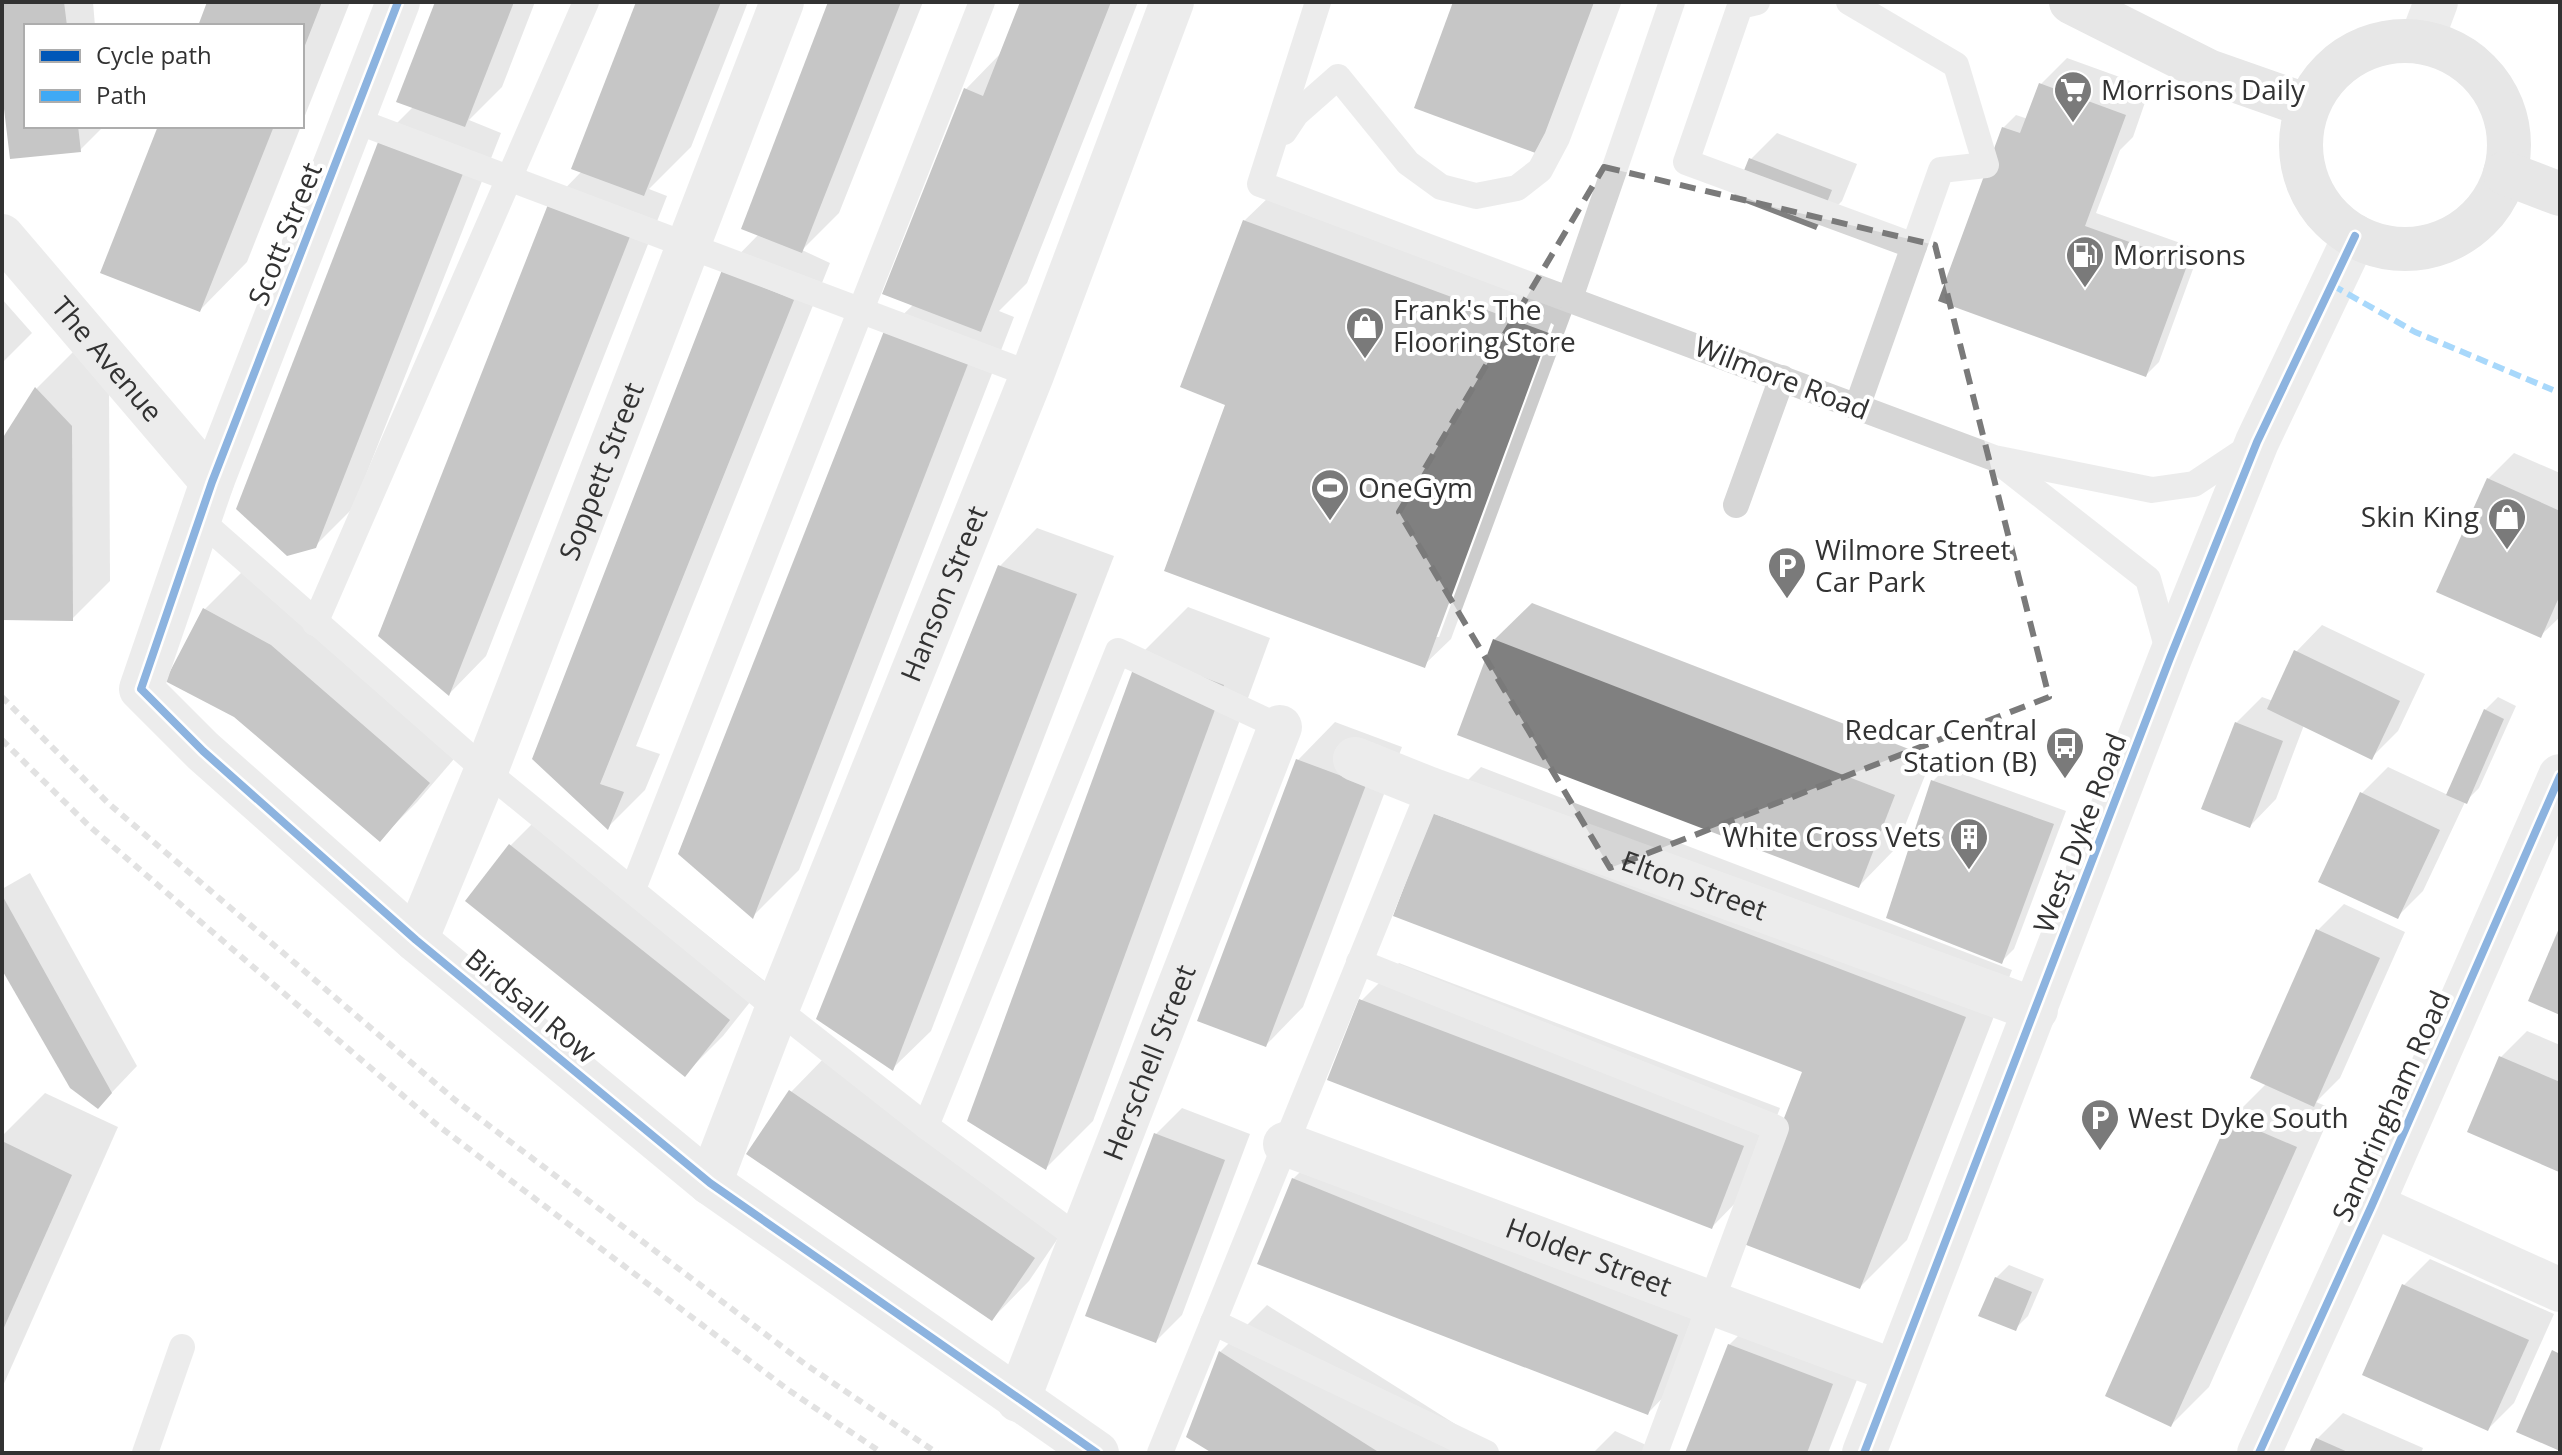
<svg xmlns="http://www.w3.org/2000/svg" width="2562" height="1455" viewBox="0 0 2562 1455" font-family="'Open Sans',sans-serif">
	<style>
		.shadow { fill: #0003; fill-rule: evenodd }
		.building { fill: #808080 }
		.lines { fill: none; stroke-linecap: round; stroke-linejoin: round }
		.service { stroke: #d6d6d6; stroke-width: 26 }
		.minor { stroke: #d6d6d6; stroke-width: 44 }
		.tertiary { stroke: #d6d6d6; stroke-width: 44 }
		.primary { stroke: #c9c9c9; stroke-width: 44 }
		.rail { stroke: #bebebe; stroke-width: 6; stroke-dasharray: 8 6; stroke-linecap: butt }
		.quiet { stroke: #3fa9f5; stroke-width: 6; stroke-dasharray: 12 6; stroke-linecap: butt }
		.cycleway-casing { stroke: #fff; stroke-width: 13 }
		.cycleway { stroke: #0057b8; stroke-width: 8 }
		.marked { fill: none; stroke: #7a7a7a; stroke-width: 6; stroke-dasharray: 16 10; stroke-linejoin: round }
		.labels { text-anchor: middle; stroke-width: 8; stroke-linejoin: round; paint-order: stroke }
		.poi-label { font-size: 28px; fill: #323232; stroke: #fff; text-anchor: start }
		.street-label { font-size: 28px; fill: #323232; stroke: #fff }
	</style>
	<rect width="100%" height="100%" fill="#fff"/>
	<g class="shadow">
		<path d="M2,2H93L95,26H26V126H104L80,150L11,157L2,75Z"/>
		<path d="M209,2H350L302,123V26H200Z"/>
		<path d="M437,2H535L502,87L469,120L501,133L353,508L315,546L382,138L414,106Z"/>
		<path d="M638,2H748L691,147L649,189L667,196L486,656L449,694L551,203L582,171Z"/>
		<path d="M830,2H923L839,213L802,250L830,263L636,746L660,754L645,790L608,827L535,759L723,271L759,234Z"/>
		<path d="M1022,2H1138L1027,283L999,311L1014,317L799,870L753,916L885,332L914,304L966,89L1002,52Z"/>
		<path d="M2067,58L2150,88L2133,137L2120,150L2096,213L2200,250L2159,362L2146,375L2003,128L2016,115L2028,119L2041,84Z"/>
		<path d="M160,126H301L247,262L200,310Z"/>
		<path d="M1777,133L1857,164L1842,201L1816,228L1751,159Z"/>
		<path d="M1271,195L1574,307L1451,639L1424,665L1228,404L1244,221ZM1551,323L1554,325L1439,637H1434Z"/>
		<path d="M2,299L32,333L2,363Z"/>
		<path d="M74,351L109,388L110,581L72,619L2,618V443L37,388Z"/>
		<path d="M2514,453L2560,473V617L2540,636L2488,479Z"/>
		<path d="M1037,528L1114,556L931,1031L893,1068L1000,566Z"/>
		<path d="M242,572L466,745L417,802L380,839L204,610Z"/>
		<path d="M1532,603L1932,758L1896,848L1859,886L1494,640Z"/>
		<path d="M1188,607L1270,638L1093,1121L1046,1168L1141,654Z"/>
		<path d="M2322,625L2425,674L2398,731L2372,757L2304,725L2276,799L2250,826L2236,723L2262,697L2273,701L2296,652Z"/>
		<path d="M2498,697L2516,706L2479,788L2465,802L2423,891L2397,917L2362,793L2388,767L2448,795L2485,710Z"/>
		<path d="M1335,722L1402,747L1303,1007L1266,1045L1298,760Z"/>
		<path d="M1481,767L2012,970L1907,1240L1860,1287L1804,1071L1434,814Z"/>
		<path d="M1946,768L2066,811L2014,949L2001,962L1933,781Z"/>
		<path d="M548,808L766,982L723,1036L685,1074L510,846Z"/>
		<path d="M30,873L137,1066L98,1107L2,966V889Z"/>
		<path d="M2344,904L2405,932L2340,1078L2316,1102L2333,1109L2209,1387L2171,1425L2107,1395L2231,1119L2267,1083L2318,930Z"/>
		<path d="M1399,963L1780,1108L1749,1189L1712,1227L1361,1001Z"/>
		<path d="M2527,1031L2560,1045L2559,1170L2469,1131L2501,1057Z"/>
		<path d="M828,1054L1071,1219L1029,1281L992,1319L791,1092Z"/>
		<path d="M45,1093L118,1127L2,1388V1136Z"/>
		<path d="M1182,1108L1250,1134L1182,1315L1156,1341V1134Z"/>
		<path d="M1331,1141L1714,1297L1685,1375L1648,1413L1293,1179Z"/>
		<path d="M2430,1259L2554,1314L2514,1403L2488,1429L2404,1285Z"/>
		<path d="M2009,1265L2044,1279L2028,1316L2015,1329L1996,1278Z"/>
		<path d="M1267,1305L1501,1453H1215L1189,1436L1220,1352Z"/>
		<path d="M1767,1307L1870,1347L1828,1453H1687L1729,1345Z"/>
		<path d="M2343,1413L2423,1448L2421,1453H2311L2317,1439Z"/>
		<path d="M1615,1431L1664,1453H1593Z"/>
	</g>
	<g class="building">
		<path d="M2,2H64L67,26H26V126H78L81,152L10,159L2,92Z"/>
		<path d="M207,2H322L302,53V26H198Z"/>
		<path d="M435,2H514L465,127L396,102Z"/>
		<path d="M636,2H721L644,196L571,169Z"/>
		<path d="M828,2H901L802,253L741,229Z"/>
		<path d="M1020,2H1111L981,332L882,294L964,88L983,96Z"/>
		<path d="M1453,2H1597L1541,155L1414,108Z"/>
		<path d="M2039,83L2126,115L2085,226L2188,263L2146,377L1938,301L2002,127L2020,133Z"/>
		<path d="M158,126H274L200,312L100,273Z"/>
		<path d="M380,137L464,171L316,548L287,556L236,509Z"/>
		<path d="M1749,158L1832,190L1816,230L1733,198Z"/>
		<path d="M549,202L631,234L449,696L378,636Z"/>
		<path d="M1243,220L1549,333L1425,668L1164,571L1225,405L1180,387Z"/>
		<path d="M722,270L794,300L600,784L624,792L608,830L532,759Z"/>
		<path d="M884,331L968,364L753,919L678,854Z"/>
		<path d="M35,387L72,426L73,621L2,620V439Z"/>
		<path d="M2487,478L2560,511V595L2541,638L2436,592Z"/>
		<path d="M998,565L1077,594L893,1071L816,1019Z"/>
		<path d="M203,608L271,645L430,783L380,842L234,717L165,681Z"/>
		<path d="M1493,639L1895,795L1859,888L1457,735Z"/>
		<path d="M2294,650L2400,701L2372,760L2267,709Z"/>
		<path d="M1139,653L1224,685L1046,1170L967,1121Z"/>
		<path d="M2484,709L2504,719L2467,804L2446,795Z"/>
		<path d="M2235,722L2283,741L2250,828L2201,809Z"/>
		<path d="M1296,759L1366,785L1266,1047L1197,1021Z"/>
		<path d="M1931,780L2054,824L2002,964L1886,918Z"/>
		<path d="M2360,792L2440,830L2398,919L2318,882Z"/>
		<path d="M1432,813L1966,1017L1860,1289L1736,1241L1802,1072L1393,916Z"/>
		<path d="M509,844L730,1020L685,1077L465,901Z"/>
		<path d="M2,895L112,1093L98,1109L70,1088L2,970Z"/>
		<path d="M2560,926V1015L2528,1001Z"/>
		<path d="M2316,929L2380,958L2314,1107L2250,1078Z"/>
		<path d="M1359,999L1744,1146L1712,1229L1327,1080Z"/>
		<path d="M2499,1056L2560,1082L2559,1172L2467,1132Z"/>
		<path d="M789,1090L1035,1258L992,1321L746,1154Z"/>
		<path d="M2229,1118L2297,1147L2171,1427L2105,1396Z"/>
		<path d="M1154,1133L1225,1160L1156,1343L1085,1316Z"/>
		<path d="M2,1141L72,1175L2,1332Z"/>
		<path d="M1292,1178L1678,1335L1648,1415L1257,1264Z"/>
		<path d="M1995,1277L2032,1292L2016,1331L1978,1316Z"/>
		<path d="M2402,1284L2529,1340L2488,1431L2362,1375Z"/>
		<path d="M1728,1344L1833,1384L1807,1453H1685Z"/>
		<path d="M2552,1350L2560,1354V1451L2516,1432Z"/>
		<path d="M1219,1351L1380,1453H1212L1186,1437Z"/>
		<path d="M2316,1438L2350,1453H2309Z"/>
	</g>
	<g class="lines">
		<g class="service">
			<path d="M1318,2L1260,184L1994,458L2152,490L2194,484L2254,444"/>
			<path d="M1757,2L1740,6L1686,162L1914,246"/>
			<path d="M1849,2L1956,65L1986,165L1941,170L1857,407"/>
			<path d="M354,120L1032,375"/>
			<path d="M1284,132L1296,114L1338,77L1408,163L1441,187L1476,196L1517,188L1540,170L1557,138L1608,2"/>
			<path d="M1570,298L1672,2"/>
			<path d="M2000,463L2148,579L2170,657"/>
			<path d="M1736,505L1782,378"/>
			<path d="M199,519L486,771L777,1009L926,1126L1080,1239"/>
			<path d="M315,623L586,2"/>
			<path d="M633,889L982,2"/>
			<path d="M1359,962L1776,1128L1655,1453"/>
			<path d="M926,1126L1118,651L1280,727"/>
			<path d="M1213,1322L1486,1453"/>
			<path d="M145,1453L182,1347"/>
			<path d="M1160,1453L1430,789"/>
		</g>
		<g class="minor">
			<path d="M398,2L212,482L141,689L203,751L416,940L710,1183L1097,1453"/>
			<path id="s1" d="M2,236L212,482"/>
			<path id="s2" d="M1355,759L1430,789L2036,1010"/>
			<path id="s3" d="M416,940L486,771L782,2"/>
			<path id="s4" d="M1285,1144L1894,1371"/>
			<path id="s5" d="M710,1183L777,1009L1032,375L1172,2"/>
			<path d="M2372,1205L2560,1290"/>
			<path id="s6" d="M1018,1400L1280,727"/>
			<path d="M1864,1453L2170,658L2257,442L2355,236"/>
			<path d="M2259,1453L2372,1205L2560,776"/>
		</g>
		<path class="tertiary" d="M2421,42L2436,2"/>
		<g class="primary">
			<path d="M2071,2L2208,71L2308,106"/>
			<circle cx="2405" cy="145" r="104"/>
			<path d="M2505,173L2560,194"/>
		</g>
		<g class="rail">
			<path d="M2,697L108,803L455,1100L805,1364L937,1453"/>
			<path d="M2,740L88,825L436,1124L787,1389L882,1453"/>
		</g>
		<path class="quiet" d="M2332,285L2415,332L2553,390"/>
		<g class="cycleway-casing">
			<g id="cycleway">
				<path d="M398,2L212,482L141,689L203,751L416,940L710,1183L1097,1453"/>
				<path d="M1864,1453L2170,658L2257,442L2355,236"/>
				<path d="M2259,1453L2372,1205L2560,776"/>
			</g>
		</g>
		<use href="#cycleway" class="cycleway"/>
	</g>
	<path d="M0 0H2562V1455H0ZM1604,167L1935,245L2049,697L1610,868L1399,512Z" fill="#fff" fill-opacity=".55" fill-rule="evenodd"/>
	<path class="marked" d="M1604,167L1935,245L2049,697L1610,868L1399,512Z"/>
	<defs>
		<g id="supermarket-pin" transform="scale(2)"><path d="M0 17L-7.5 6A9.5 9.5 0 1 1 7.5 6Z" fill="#7a7a7a" stroke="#fff"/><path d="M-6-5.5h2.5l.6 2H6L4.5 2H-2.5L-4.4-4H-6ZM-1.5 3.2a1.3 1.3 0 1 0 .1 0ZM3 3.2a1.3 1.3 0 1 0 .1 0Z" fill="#fff"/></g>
		<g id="fuel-pin" transform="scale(2)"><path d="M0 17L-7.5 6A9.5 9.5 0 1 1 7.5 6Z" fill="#7a7a7a" stroke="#fff"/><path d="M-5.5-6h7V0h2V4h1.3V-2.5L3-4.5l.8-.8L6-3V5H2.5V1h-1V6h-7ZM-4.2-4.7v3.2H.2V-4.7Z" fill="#fff"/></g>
		<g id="shop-pin" transform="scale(2)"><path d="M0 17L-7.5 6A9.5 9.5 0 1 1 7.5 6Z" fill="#7a7a7a" stroke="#fff"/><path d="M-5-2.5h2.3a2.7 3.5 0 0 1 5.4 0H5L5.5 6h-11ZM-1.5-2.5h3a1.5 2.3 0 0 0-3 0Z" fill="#fff"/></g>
		<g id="stadium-pin" transform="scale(2)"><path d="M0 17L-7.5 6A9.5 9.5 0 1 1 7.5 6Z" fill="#7a7a7a" stroke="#fff"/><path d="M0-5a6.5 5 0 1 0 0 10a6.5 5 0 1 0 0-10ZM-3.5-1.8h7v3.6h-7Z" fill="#fff"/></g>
		<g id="parking-pin" transform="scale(2)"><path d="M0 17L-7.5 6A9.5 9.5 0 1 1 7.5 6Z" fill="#7a7a7a" stroke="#fff"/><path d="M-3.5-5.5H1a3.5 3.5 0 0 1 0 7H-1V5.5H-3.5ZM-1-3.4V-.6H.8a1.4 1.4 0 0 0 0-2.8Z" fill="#fff"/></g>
		<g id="bus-pin" transform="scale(2)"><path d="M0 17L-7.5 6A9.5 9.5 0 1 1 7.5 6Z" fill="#7a7a7a" stroke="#fff"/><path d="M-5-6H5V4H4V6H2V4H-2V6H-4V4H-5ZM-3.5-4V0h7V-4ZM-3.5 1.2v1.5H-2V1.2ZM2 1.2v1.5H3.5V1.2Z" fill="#fff"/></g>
		<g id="building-pin" transform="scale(2)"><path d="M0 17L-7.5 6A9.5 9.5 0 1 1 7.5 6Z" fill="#7a7a7a" stroke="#fff"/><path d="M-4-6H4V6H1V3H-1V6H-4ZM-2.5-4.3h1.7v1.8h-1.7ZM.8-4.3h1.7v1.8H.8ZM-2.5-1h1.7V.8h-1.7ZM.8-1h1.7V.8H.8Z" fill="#fff"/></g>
	</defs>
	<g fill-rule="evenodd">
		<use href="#supermarket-pin" x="2073" y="90"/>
		<use href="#fuel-pin" x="2085" y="255"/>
		<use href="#shop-pin" x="1365" y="326"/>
		<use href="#stadium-pin" x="1330" y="488"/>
		<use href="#shop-pin" x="2507" y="517"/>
		<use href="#parking-pin" x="1787" y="566"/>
		<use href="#bus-pin" x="2065" y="746"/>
		<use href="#building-pin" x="1969" y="837"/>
		<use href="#parking-pin" x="2100" y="1118"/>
	</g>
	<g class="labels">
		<g class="poi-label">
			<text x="2101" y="100">Morrisons Daily</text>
			<text x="2113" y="265">Morrisons</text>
			<text x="1393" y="320">Frank's The<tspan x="1393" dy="32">Flooring Store</tspan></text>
			<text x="1358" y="498">OneGym</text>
			<text x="2479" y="527" text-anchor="end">Skin King</text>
			<text x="1815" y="560">Wilmore Street<tspan x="1815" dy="32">Car Park</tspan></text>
			<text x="2037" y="740" text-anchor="end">Redcar Central<tspan x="2037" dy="32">Station (B)</tspan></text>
			<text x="1941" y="847" text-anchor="end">White Cross Vets</text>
			<text x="2128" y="1128">West Dyke South</text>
		</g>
		<g class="street-label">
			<text transform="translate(285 234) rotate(-68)" y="10">Scott Street</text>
			<text dy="10" stroke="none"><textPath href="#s1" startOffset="162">The Avenue</textPath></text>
			<text transform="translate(1782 378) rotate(21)" y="10">Wilmore Road</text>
			<text dy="10" stroke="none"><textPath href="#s3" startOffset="504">Soppett Street</textPath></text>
			<text dy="10" stroke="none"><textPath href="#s5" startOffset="634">Hanson Street</textPath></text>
			<text transform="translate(2080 833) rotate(-69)" y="10">West Dyke Road</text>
			<text dy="10" stroke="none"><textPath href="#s2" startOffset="362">Elton Street</textPath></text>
			<text transform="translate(531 1006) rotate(40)" y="10">Birdsall Row</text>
			<text dy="10" stroke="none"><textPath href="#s6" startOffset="362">Herschell Street</textPath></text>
			<text transform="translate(2391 1106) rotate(-66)" y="10">Sandringham Road</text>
			<text dy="10" stroke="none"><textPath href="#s4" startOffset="324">Holder Street</textPath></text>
		</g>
	</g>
	<rect width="2562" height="1455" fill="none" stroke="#323232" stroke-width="8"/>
	<rect x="24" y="24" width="280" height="104" fill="#ffffff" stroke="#adadad" stroke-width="2"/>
	<rect x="40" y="50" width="40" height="12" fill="#0057b8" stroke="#adadad" stroke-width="2"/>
	<text x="96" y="64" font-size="24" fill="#323232">Cycle path</text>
	<rect x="40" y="90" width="40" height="12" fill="#3fa9f5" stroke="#adadad" stroke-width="2"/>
	<text x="96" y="104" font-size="24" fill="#323232">Path</text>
</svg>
